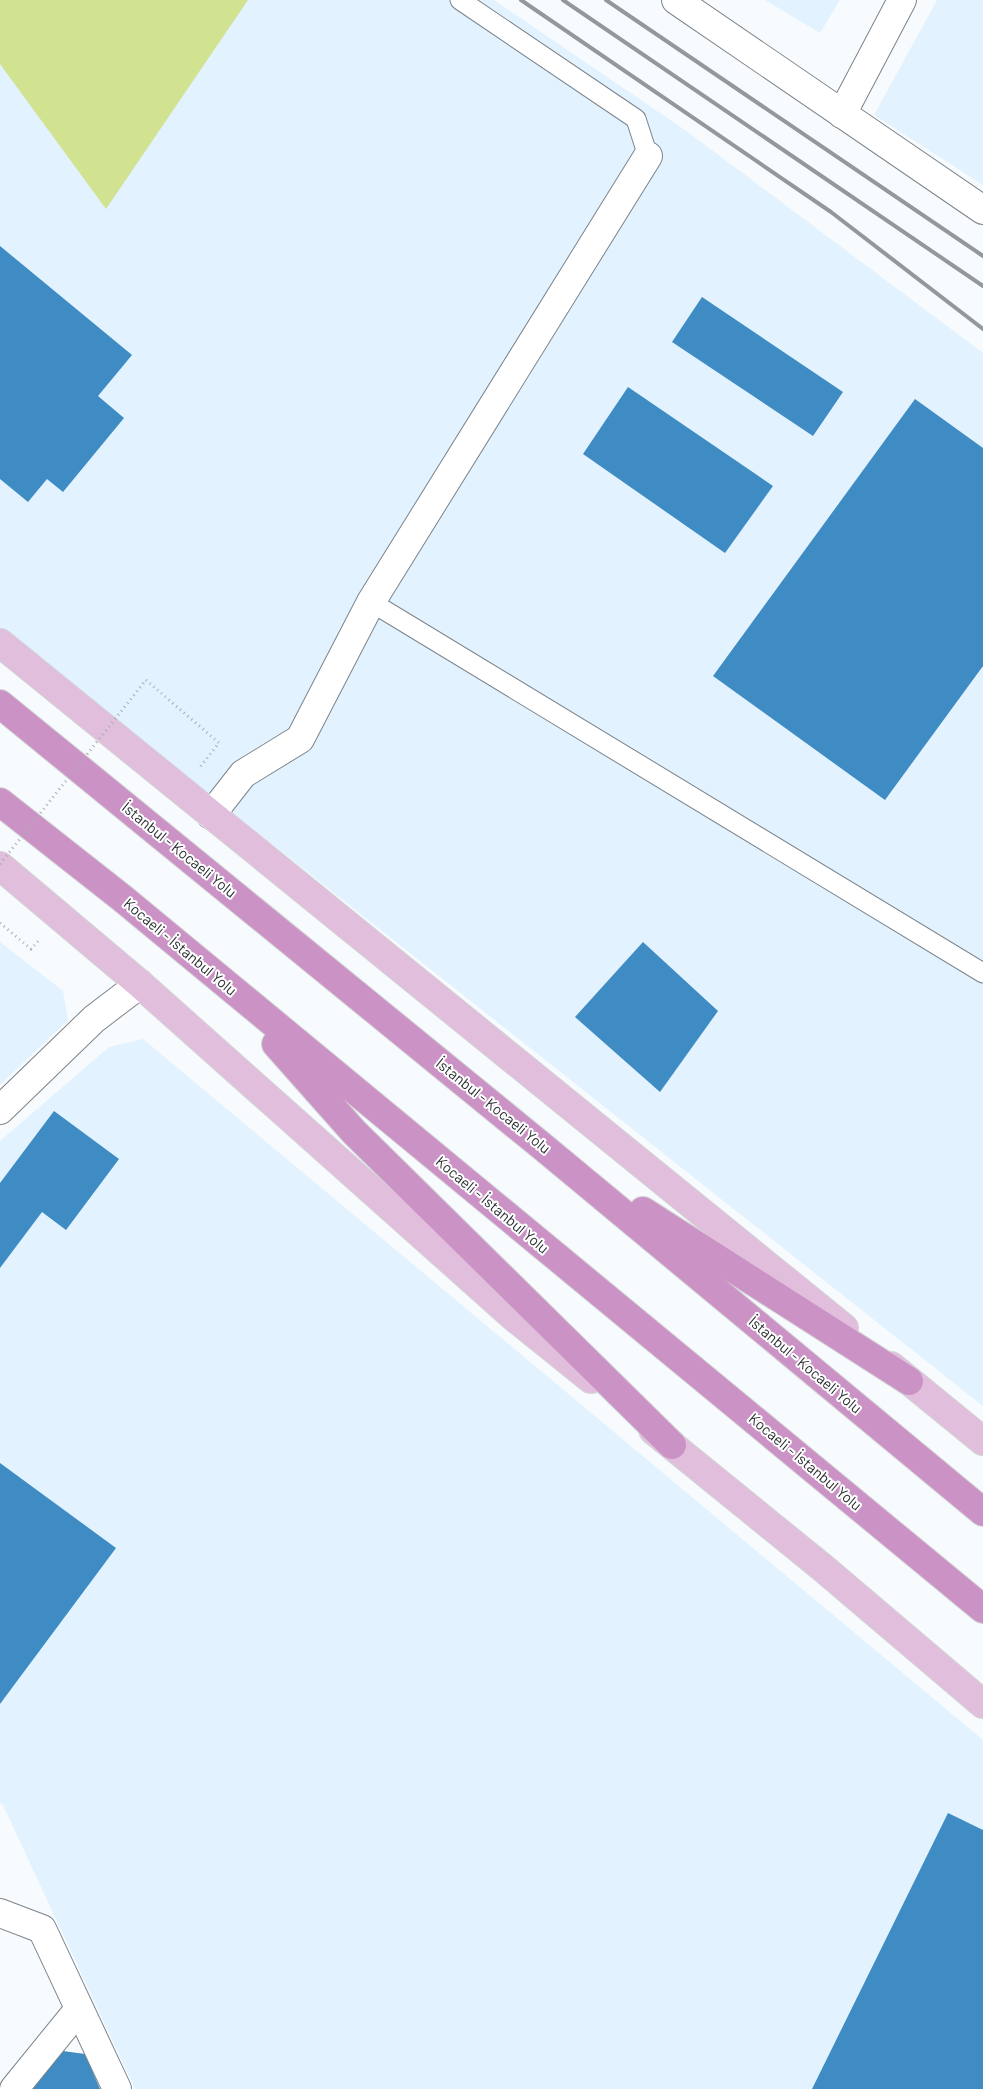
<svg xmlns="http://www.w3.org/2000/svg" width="983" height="2089" viewBox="0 0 983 2089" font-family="Barlow,sans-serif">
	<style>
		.built { fill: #e2f2ff }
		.green { fill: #d1e390 }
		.building { fill: #3e8cc3 }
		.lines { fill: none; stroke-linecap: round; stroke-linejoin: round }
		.lane-casing { stroke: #7c848b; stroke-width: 21 }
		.street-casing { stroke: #7c848b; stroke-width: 30 }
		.secondary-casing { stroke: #7c848b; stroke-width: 30 }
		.primary-casing { stroke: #d4d5d6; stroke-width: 30 }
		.highway-casing { stroke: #d4d5d6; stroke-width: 30 }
		.path { stroke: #a9adaf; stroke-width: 3; stroke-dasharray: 1 4; stroke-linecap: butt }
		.lane { stroke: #fff; stroke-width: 19 }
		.street { stroke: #fff; stroke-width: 28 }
		.secondary { stroke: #fff; stroke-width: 28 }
		.primary { stroke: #e0bedc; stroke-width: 28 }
		.highway { stroke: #cb93c5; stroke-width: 28 }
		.rail { stroke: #94989b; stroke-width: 4 }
		.path-bridge { stroke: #a9adaf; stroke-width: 3; stroke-dasharray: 1 4; stroke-linecap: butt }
		.labels { text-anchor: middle; stroke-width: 4; stroke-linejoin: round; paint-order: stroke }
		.street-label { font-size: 15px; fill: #2a2e30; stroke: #fff }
	</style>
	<rect width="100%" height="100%" fill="#f7fbfe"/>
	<g class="built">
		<path d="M0,0H494L685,130L983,353V1406L0,629Z"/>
		<path d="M765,0H840L820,33Z"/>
		<path d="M937,0H983V185L874,115Z"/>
		<path d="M0,942L63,991L68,1020L0,1085Z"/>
		<path d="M143,1039L983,1740V2089H135L2,1803L0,1804V1141L109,1047Z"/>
	</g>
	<path class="green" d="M0,0H248L106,209L0,64Z"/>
	<g class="building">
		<path d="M0,246L132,355L98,396L124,418L63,492L47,479L28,502L0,479Z"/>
		<path d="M702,297L843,392L813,436L672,342Z"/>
		<path d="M628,387L773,486L725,553L583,454Z"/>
		<path d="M915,399L983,448V666L885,800L713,676Z"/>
		<path d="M643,942L718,1011L660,1092L575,1017Z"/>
		<path d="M54,1111L119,1159L66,1230L42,1212L0,1268V1183Z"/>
		<path d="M0,1463L116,1548L0,1704Z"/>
		<path d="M948,1813L983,1830V2089H812Z"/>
		<path d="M63,2051L85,2054L100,2089H31Z"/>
	</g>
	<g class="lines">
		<g class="lane-casing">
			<g id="lane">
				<path d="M460,0L636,119L648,156"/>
				<path d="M371,602L983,973"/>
			</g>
		</g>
		<g class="street-casing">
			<g id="street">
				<path d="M842,114L902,0"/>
				<path d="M211,815L243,774L300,739L371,602L648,156"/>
				<path d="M0,1110L94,1019L140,984"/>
				<path d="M0,1913L42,1929L117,2089"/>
				<path d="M14,2089L79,2009"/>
			</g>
		</g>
		<g class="secondary-casing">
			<path id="secondary" d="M676,0L983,210"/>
		</g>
		<g class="primary-casing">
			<g id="primary">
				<path d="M0,643L844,1328"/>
				<path d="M0,866L140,984L515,1318L591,1379"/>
				<path d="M891,1366L983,1441"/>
				<path d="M653,1430L823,1568L983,1704"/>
			</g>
		</g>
		<g class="highway-casing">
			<g id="highway">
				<path d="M0,704L543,1147L983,1512"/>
				<path d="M0,802L122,898L983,1609"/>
				<path d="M276,1044L354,1132L672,1445"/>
				<path d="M643,1211L909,1381"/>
			</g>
		</g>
		<g class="path">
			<path d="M146,680L219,743L200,767"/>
			<path d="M0,923L31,949L40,939"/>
		</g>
		<use href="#lane" class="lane"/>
		<use href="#street" class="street"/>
		<use href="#secondary" class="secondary"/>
		<use href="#primary" class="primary"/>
		<use href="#highway" class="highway"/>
		<g class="rail">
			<path d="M521,0L831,212L983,329"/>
			<path d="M563,0L983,286"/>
			<path d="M606,0L983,256"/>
		</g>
		<path class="path-bridge" d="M0,864L146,680"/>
	</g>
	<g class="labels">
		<g class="street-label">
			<text transform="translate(179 850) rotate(39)" y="5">İstanbul - Kocaeli Yolu</text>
			<text transform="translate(180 947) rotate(40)" y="5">Kocaeli - İstanbul Yolu</text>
			<text transform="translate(493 1106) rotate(39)" y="5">İstanbul - Kocaeli Yolu</text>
			<text transform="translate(492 1205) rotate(40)" y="5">Kocaeli - İstanbul Yolu</text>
			<text transform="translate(805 1365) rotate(40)" y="5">İstanbul - Kocaeli Yolu</text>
			<text transform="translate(805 1462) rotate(40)" y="5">Kocaeli - İstanbul Yolu</text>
		</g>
	</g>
</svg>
